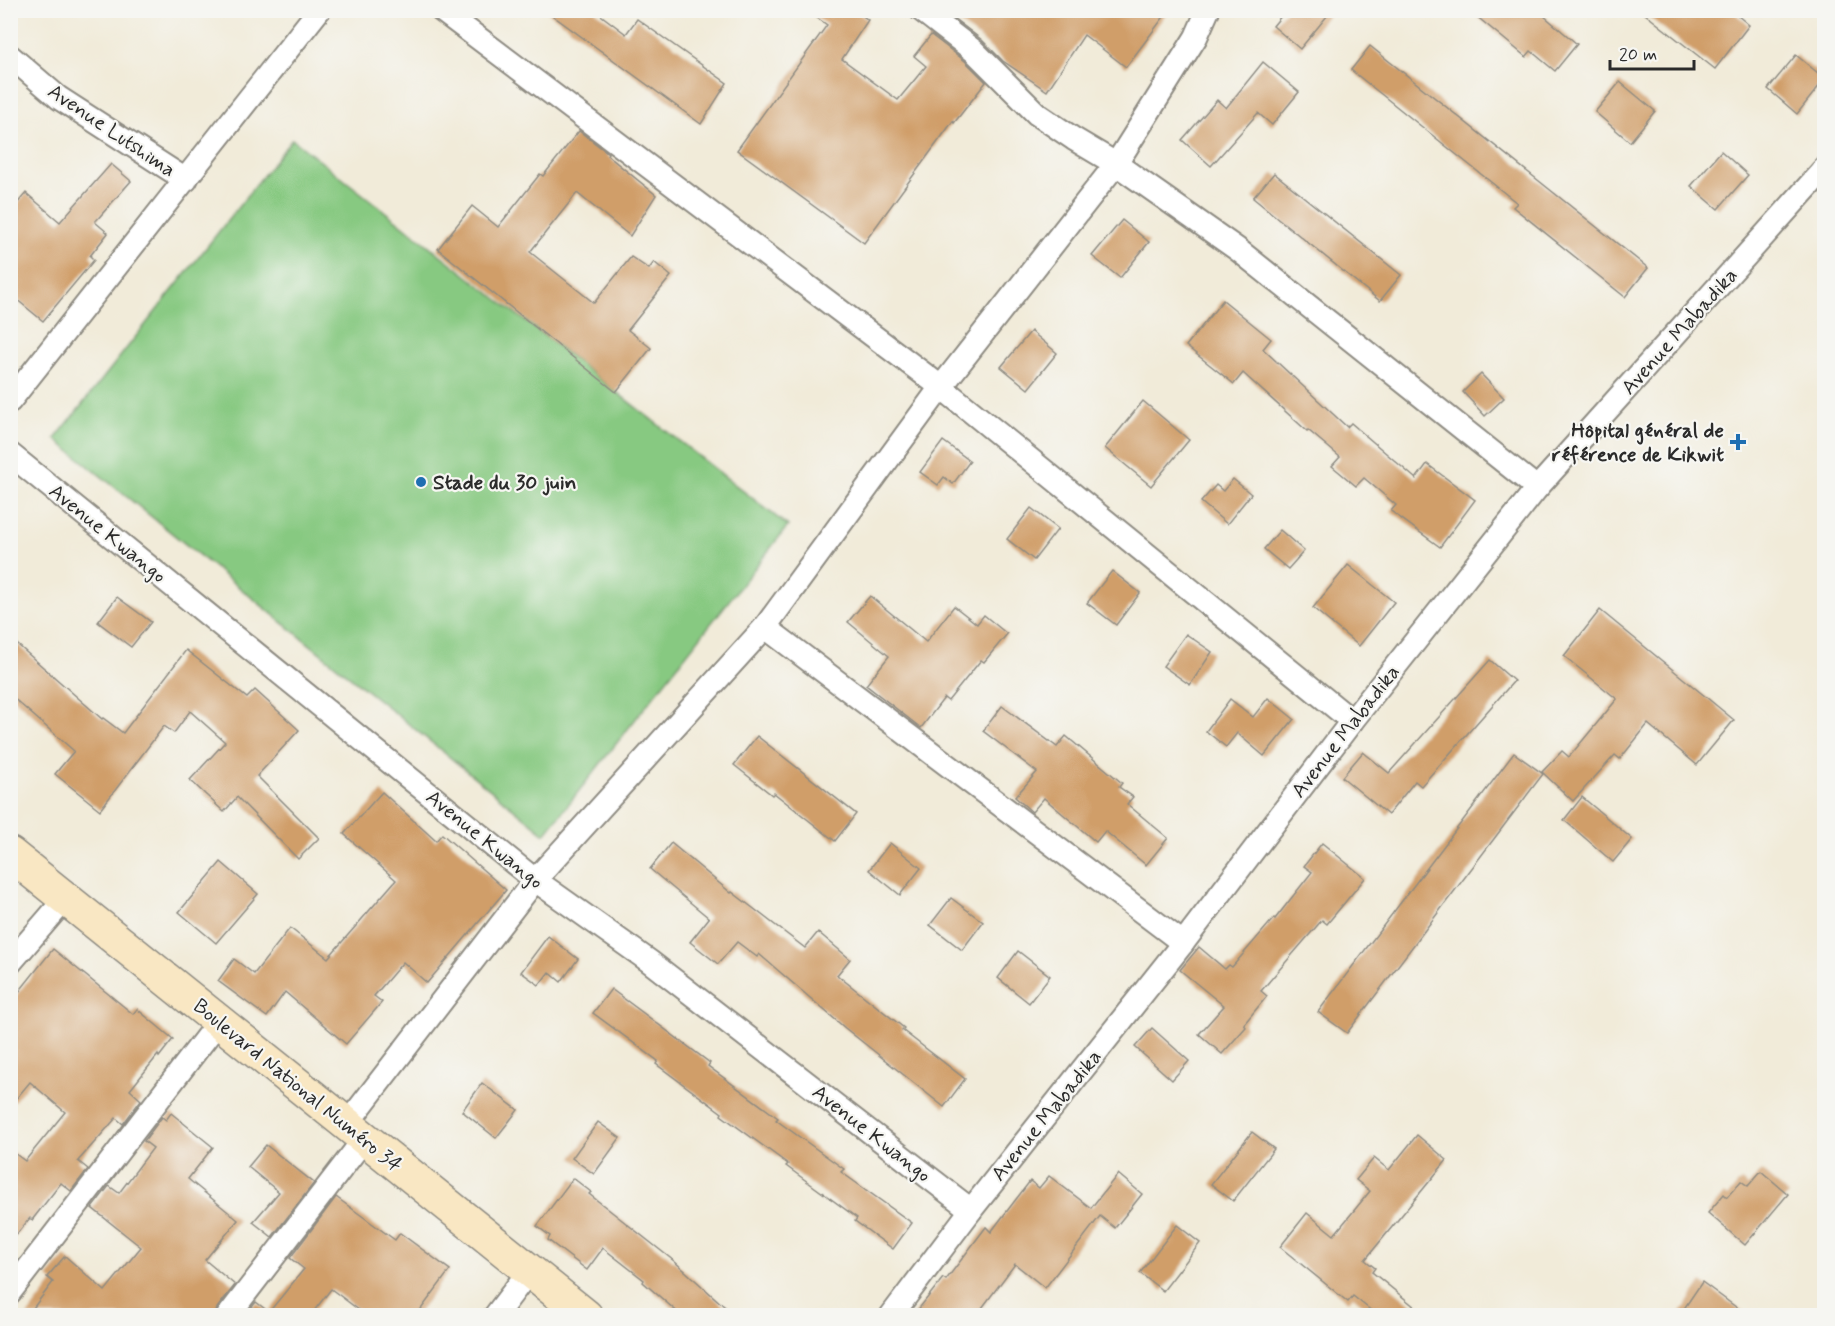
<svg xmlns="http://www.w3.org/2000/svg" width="1835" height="1326" viewBox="0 0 1835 1326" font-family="Mynerve,sans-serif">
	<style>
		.green { fill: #87c981; stroke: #597a56; stroke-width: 1.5 }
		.building { fill: #d09e69 }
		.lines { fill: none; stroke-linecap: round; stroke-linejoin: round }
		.minor-casing { stroke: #8e8b82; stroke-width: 26 }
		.secondary-casing { stroke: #8e8b82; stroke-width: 36 }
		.minor { stroke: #fff; stroke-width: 22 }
		.secondary { stroke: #f9e7c3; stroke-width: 33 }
		.poi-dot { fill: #1f6fb2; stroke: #f6f6f2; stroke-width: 2 }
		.labels { text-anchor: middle; stroke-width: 4.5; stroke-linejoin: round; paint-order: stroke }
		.street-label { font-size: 21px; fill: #2b2b2b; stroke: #f6f6f2 }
		.poi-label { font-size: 21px; font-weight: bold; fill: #2b2b2b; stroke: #f6f6f2; text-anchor: end }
	</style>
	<rect width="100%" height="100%" fill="#f6f6f2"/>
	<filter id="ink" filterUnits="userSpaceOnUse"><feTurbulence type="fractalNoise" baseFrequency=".0167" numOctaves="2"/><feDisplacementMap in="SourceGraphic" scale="12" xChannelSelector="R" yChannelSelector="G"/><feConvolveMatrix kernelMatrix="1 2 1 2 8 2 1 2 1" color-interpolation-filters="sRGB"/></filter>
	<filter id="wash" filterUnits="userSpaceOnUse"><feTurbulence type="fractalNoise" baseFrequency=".008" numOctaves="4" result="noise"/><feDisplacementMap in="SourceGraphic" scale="24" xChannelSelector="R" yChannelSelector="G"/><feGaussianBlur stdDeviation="1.35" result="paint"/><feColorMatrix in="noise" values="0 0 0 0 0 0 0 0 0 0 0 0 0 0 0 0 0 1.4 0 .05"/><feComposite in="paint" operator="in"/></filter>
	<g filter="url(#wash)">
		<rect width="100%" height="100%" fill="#f1ebd9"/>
		<path class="green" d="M292,139L788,526L545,834L55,439Z"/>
		<g id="blocks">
			<g class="building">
				<path d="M545,10H594L626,34L637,19L727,83L701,124Z"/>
				<path d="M806,10H855L868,20L842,59L898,100L926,66L914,56L931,35L965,61L986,82L954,123L953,121L864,243L737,150L827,25Z"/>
				<path d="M951,10H1169L1126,67L1084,35L1047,91L1003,61L982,40L948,14Z"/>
				<path d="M1286,10H1332L1300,49L1273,26Z"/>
				<path d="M1469,10H1537L1577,44L1555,71L1531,51L1526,57Z"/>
				<path d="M1640,10H1731L1749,25L1715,69Z"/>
				<path d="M1370,46L1648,268L1625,297L1513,207L1517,203L1351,70Z"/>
				<path d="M1796,55L1824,78V80L1797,114L1768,89Z"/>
				<path d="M1263,62L1299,92L1272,125L1258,113L1211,166L1182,140L1217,100L1226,108Z"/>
				<path d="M1620,82L1655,111L1630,142L1595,112Z"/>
				<path d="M579,131L608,153L607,155L656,195L630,236L577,193L530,252L594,303L631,257L649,269L654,262L671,276L628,330L651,348L616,392L438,249L472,206L498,227L540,174L543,176Z"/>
				<path d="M1721,151L1748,175L1718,209L1691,186Z"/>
				<path d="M111,164L131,181L95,222L108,233L90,256L94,260L43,321L10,294V212L26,193L60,222Z"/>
				<path d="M1274,173L1401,275L1380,301L1253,198Z"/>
				<path d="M1122,220L1149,242L1120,278L1092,256Z"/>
				<path d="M1223,300L1271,339L1263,349L1347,427L1351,423L1416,479L1427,464L1475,500L1440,547L1391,511L1396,505L1364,478L1356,486L1332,466L1340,457L1308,430L1307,431L1243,373L1234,384L1186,346Z"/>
				<path d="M1031,331L1057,353L1028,389L1001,367Z"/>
				<path d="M1481,374L1504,398L1485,416L1463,392Z"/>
				<path d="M1143,401L1189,440L1151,486L1105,448Z"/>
				<path d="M943,441L970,461L953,484L944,477L938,485L920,472Z"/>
				<path d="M1233,479L1251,494L1227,524L1201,502L1216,485L1223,491Z"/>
				<path d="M1031,508L1058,529L1034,560L1007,539Z"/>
				<path d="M1280,530L1304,551L1288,569L1264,549Z"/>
				<path d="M1348,565L1394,602L1359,646L1313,608Z"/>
				<path d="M1112,571L1140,593L1116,625L1087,603Z"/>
				<path d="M870,596L926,642L954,606L977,624L984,615L1007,634L984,662L981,660L948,701L944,698L921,728L866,685L889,656L848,622Z"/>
				<path d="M117,597L151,622L131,647L98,622Z"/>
				<path d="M1600,610L1734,720L1697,765L1648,724L1620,759L1615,755L1573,801L1542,772L1562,751L1569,757L1617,699L1564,656Z"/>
				<path d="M1186,634L1212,652L1190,685L1163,666Z"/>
				<path d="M10,638L102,719L103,718L123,733L186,650L247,698L255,690L299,730L257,776L319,838L298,859L237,797L224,812L190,780L225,742L190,711L174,733L164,726L100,810L55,774L74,751L10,695Z"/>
				<path d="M1490,660L1514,681L1421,786L1415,781L1388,815L1342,777L1363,752L1389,773Z"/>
				<path d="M1268,698L1294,719L1264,756L1237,733L1226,747L1206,731L1230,699L1253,717Z"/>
				<path d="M1002,706L1057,747L1066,736L1122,783L1119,787L1133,797L1127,804L1168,838L1146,865L1105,831L1096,842L1044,798L1032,812L1015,797L1037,772L983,731Z"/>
				<path d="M757,736L856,814L835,841L774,793L772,795L734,765Z"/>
				<path d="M1514,753L1543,774L1347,1033L1318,1012Z"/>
				<path d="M382,792L436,841L442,834L506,890L427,983L403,962L374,996L382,1002L346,1044L285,992L267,1017L218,981L234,959L254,974L290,928L328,958L396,880L344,834Z"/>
				<path d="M1582,797L1632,839L1613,862L1564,820Z"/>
				<path d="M671,843L731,893L732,892L805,948L818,932L850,959L837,975L904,1028L902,1030L965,1079L944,1107L845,1028L759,954L757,957L737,942L718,964L690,942L709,918L650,869Z"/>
				<path d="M890,843L921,868L900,895L869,870Z"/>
				<path d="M1322,843L1365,878L1327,924L1322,920L1261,991L1267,996L1244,1024L1246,1027L1222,1054L1199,1034L1224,1006L1180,970L1199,947L1225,969L1229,965L1232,967L1274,918L1275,919L1312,872L1304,866Z"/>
				<path d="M221,862L258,894L216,943L179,912Z"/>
				<path d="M951,898L983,922L962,950L930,925Z"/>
				<path d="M548,936L578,959L561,982L549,972L539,985L521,972Z"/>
				<path d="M53,949L133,1014L137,1009L173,1039L159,1057L158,1055L130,1090L141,1100L123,1124L116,1118L78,1161L88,1169L71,1191L61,1183L32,1220L30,1218L10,1242V1150L25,1161L65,1112L30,1082L10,1106V1003Z"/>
				<path d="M1018,951L1050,976L1029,1003L998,978Z"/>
				<path d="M611,989L710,1063L708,1066L778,1118L776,1120L844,1169L841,1172L912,1223L893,1249L855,1221L857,1218L786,1166L788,1164L721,1115L722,1113L656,1064L658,1061L593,1013Z"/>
				<path d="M1152,1028L1189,1061L1172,1080L1135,1047Z"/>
				<path d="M482,1083L518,1110L496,1138L462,1111Z"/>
				<path d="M171,1113L213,1147L188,1179L238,1220L205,1260L235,1285L217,1308L215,1316H27L53,1282L47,1277L65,1256L105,1291L141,1247L92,1208L109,1186L119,1193L153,1148L144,1141L162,1117L166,1120Z"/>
				<path d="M598,1122L620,1138L594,1174L572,1158Z"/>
				<path d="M1252,1132L1274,1149L1233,1201L1211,1184Z"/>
				<path d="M1417,1135L1447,1160L1365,1260L1375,1268L1372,1272L1426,1316H1378L1353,1296L1348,1302L1280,1247L1307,1213L1334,1235L1370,1191L1356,1180L1374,1158L1389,1170Z"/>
				<path d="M266,1145L314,1183L272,1237L253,1222L279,1192L248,1167Z"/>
				<path d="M1761,1171L1788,1194L1745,1245L1708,1213L1724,1194L1727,1197L1741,1181L1748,1186Z"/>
				<path d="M1118,1174L1142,1194L1115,1228L1100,1216L1045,1288L1015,1264L976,1316H913L943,1278L946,1280L986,1227L991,1232L1030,1181L1039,1188L1049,1176L1091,1208Z"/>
				<path d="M573,1178L591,1192L589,1194L674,1261L735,1316H682L643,1282L644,1280L603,1248L587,1270L548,1240L550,1236L537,1226Z"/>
				<path d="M336,1197L395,1240L400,1233L450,1270L416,1316H367L331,1289L310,1316H245L256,1302L269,1312L304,1269L290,1258Z"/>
				<path d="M1177,1225L1200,1243L1163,1291L1140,1273Z"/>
				<path d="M1702,1282L1748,1316H1679Z"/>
			</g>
		</g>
	</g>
	<g filter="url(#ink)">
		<use href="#blocks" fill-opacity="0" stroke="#8e8b82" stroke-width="1.5"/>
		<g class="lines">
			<g class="minor-casing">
				<g id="minor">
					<path d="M441,10L941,387L1352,721"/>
					<path d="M921,10L974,51L1037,114L1074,139L1116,164L1237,249L1537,488"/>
					<path d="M10,56L59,98L186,180"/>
					<path d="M10,401L319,10"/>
					<path d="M10,454L535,880L649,961L971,1210"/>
					<path d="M765,627L1183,943"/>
					<path d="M10,963L66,898"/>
					<path d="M347,1124L535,880L765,627L941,387L1116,164L1196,37L1208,10"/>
					<path d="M10,1292L219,1021"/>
					<path d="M228,1316L365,1138"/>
					<path d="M495,1316L530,1270"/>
					<path d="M891,1316L971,1210L1183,943L1352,721L1537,488L1824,169"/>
				</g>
			</g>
			<g class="secondary-casing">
				<path id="secondary" d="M10,854L586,1316"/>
			</g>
			<use href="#minor" class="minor"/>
			<use href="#secondary" class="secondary"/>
		</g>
	</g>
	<g class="poi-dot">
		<path d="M1735 433h6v6h6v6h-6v6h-6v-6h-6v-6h6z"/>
		<circle cx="421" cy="482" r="6"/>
	</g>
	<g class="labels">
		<g class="street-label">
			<text transform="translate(112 130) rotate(34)" y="7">Avenue Lutshima</text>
			<text transform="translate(1679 331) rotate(-48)" y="7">Avenue Mabadika</text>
			<text transform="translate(108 533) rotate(39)" y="7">Avenue Kwango</text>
			<text transform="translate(1345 731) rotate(-52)" y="7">Avenue Mabadika</text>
			<text transform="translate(485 839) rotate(39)" y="7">Avenue Kwango</text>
			<text transform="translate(298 1085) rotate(39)" y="7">Boulevard National Numéro 34</text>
			<text transform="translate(1046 1115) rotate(-51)" y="7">Avenue Mabadika</text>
			<text transform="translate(872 1133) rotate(38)" y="7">Avenue Kwango</text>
		</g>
		<g class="poi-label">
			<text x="1724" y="437">Hôpital général de<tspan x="1724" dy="24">référence de Kikwit</tspan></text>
			<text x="433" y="489" text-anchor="start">Stade du 30 juin</text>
		</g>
	</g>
	<rect width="1835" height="1326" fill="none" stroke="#f6f6f2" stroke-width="36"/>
	<path d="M1610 60v9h84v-9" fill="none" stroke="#2b2b2b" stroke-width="3"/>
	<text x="1619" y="60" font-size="18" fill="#2b2b2b" stroke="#f6f6f2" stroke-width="4.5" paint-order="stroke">20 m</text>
</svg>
